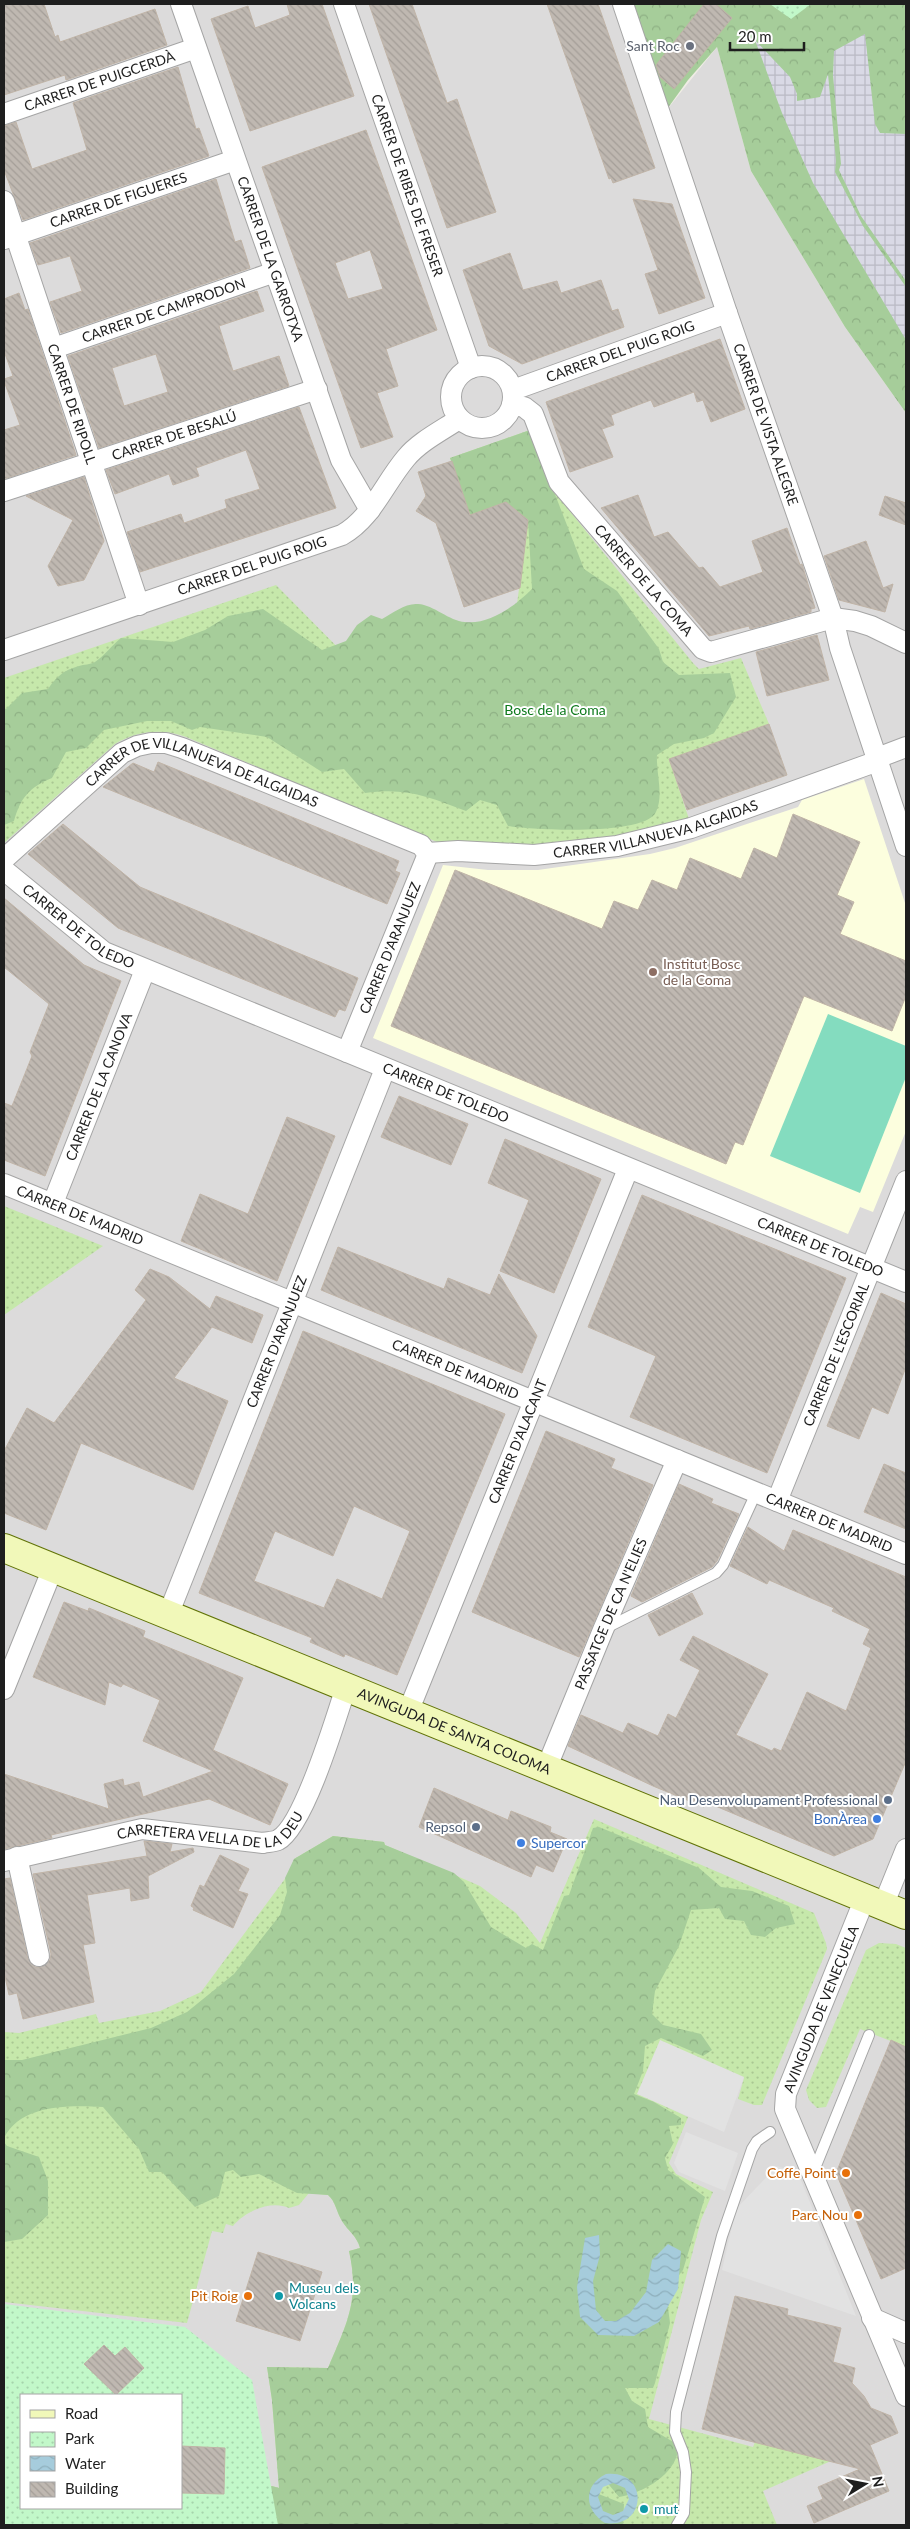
<svg xmlns="http://www.w3.org/2000/svg" width="910" height="2529" viewBox="0 0 910 2529" font-family="Lato,sans-serif">
	<style>
		.residential { fill: #dcdbdb }
		.education { fill: #fcfede }
		.grass { fill: url(#grass-dots) }
		.forest { fill: url(#forest-crowns) }
		.park { fill: url(#park-dots); fill-rule: evenodd }
		.pitch { fill: #84dcbf }
		.parking { fill: #e2e2e2 }
		.plaza { fill: url(#plaza-grid) }
		.water { fill: url(#water-waves); fill-rule: evenodd }
		.building { fill: url(#building-back-hatch); stroke: #c0b4a7; fill-rule: evenodd }
		.lines { fill: none; stroke-linecap: round; stroke-linejoin: round }
		.lane-casing { stroke: #a5a5a5; stroke-width: 12 }
		.street-casing { stroke: #a5a5a5; stroke-width: 22 }
		.secondary-casing { stroke: #617307; stroke-width: 30 }
		.lane { stroke: #fff; stroke-width: 10 }
		.street { stroke: #fff; stroke-width: 20 }
		.secondary { stroke: #f1f8b9; stroke-width: 28 }
		.worship-dot { fill: #6b7280; stroke: #fff; stroke-width: 2 }
		.education-dot { fill: #8d6e63; stroke: #fff; stroke-width: 2 }
		.service-dot { fill: #5c6f8a; stroke: #fff; stroke-width: 2 }
		.shop-dot { fill: #3f7fe0; stroke: #fff; stroke-width: 2 }
		.food-dot { fill: #e8710a; stroke: #fff; stroke-width: 2 }
		.culture-dot { fill: #0f9aa8; stroke: #fff; stroke-width: 2 }
		.labels { text-anchor: middle; stroke-width: 4; stroke-linejoin: round; paint-order: stroke }
		.worship-label { font-size: 14px; fill: #5b616d; stroke: #fff; text-anchor: end }
		.street-label { font-size: 14px; fill: #1e1e1e; stroke: #fff }
		.park-label { font-size: 14px; fill: #0e7a1d; stroke: #fff }
		.education-label { font-size: 14px; fill: #785e54; stroke: #fff; text-anchor: start }
		.service-label { font-size: 14px; fill: #4e5e75; stroke: #fff; text-anchor: end }
		.shop-label { font-size: 14px; fill: #366cbe; stroke: #fff; text-anchor: end }
		.food-label { font-size: 14px; fill: #c56008; stroke: #fff; text-anchor: end }
		.culture-label { font-size: 14px; fill: #0d838f; stroke: #fff; text-anchor: start }
	</style>
	<defs>
		<pattern id="grass-dots" width="8" height="8" patternUnits="userSpaceOnUse" patternTransform="scale(1.25)"><rect width="8" height="8" fill="#c6e8ab"/><path d="M2 2h.1M6 6h.1" fill="none" stroke="#aac793" stroke-width="1.8" stroke-linecap="round"/></pattern>
		<pattern id="forest-crowns" width="20" height="18" patternUnits="userSpaceOnUse" patternTransform="scale(1.25)"><rect width="20" height="18" fill="#a6cd9a"/><path d="M2 6a3 3 0 1 1 6 0M12 15a3 3 0 1 1 6 0" fill="none" stroke="#8eb084"/></pattern>
		<pattern id="park-dots" width="8" height="8" patternUnits="userSpaceOnUse" patternTransform="scale(1.25)"><rect width="8" height="8" fill="#c2f8c9"/><path d="M2 2h.1M6 6h.1" fill="none" stroke="#a6d4ac" stroke-width="1.8" stroke-linecap="round"/></pattern>
		<pattern id="plaza-grid" width="8" height="8" patternUnits="userSpaceOnUse" patternTransform="scale(1.25)"><rect width="8" height="8" fill="#d9d9e5"/><path d="M0 4h8M4 0v8" fill="none" stroke="#babac4"/></pattern>
		<pattern id="water-waves" width="16" height="10" patternUnits="userSpaceOnUse" patternTransform="scale(1.25)"><rect width="16" height="10" fill="#a6ccdc"/><path d="M0 5q4-4 8 0t8 0" fill="none" stroke="#8eafbc"/></pattern>
		<pattern id="building-back-hatch" width="6" height="6" patternUnits="userSpaceOnUse" patternTransform="scale(1.25)"><rect width="6" height="6" fill="#bfb8b1"/><path d="M-1 5l2 2M0 0l6 6M5-1l2 2" fill="none" stroke="#a49e98"/></pattern>
	</defs>
	<rect width="100%" height="100%" fill="#efece4"/>
	<path class="residential" d="M4,4H630L666,111L717,47L751,171L845,327L906,413V2525H175L181,2508V2395L4,2397Z"/>
	<path class="education" d="M864,779L906,906V1131L873,1212L860,1207L848,1234L373,1038L443,865L488,870H538L650,854L675,848L798,807L802,800Z"/>
	<g class="grass">
		<path d="M530,430L560,499L693,663L699,669L741,658L769,724L669,759L690,822L618,840L553,848L450,845L437,842L186,737C162,728 137,731 115,744L4,843V678L276,585L371,681L483,640L517,604L528,520L506,502L470,515L450,458Z"/>
		<path d="M4,1206L103,1246L4,1315Z"/>
		<path d="M594,1819L814,1913L826,1943L827,1949L762,2105H754L738,2099L744,2078L637,2093L688,2117L669,2163L676,2174L713,2192L701,2220L649,2419L753,2447L755,2442L831,2461L763,2491L777,2525H264L272,2486L279,2488L272,2400L267,2367L328,2368C347,2323 360,2300 349,2251L360,2248C357,2236 348,2231 342,2221C336,2211 336,2202 328,2195L309,2193L299,2205L289,2208C271,2200 245,2211 233,2226L226,2224L223,2233L212,2231L187,2323L4,2302V2032L19,2033L96,2014L99,2023L160,2011L201,1992L290,1872L294,1859L333,1836L384,1842L385,1845L480,1886L516,1913L540,1943Z"/>
		<path d="M879,1943L896,1944L906,1948V2047L860,2029L826,2107L817,2108L809,2100L806,2090L866,1950Z"/>
	</g>
	<g class="forest">
		<path d="M630,4H906V413L845,327L751,171L717,47L688,80L665,112Z"/>
		<path d="M530,430L584,569L617,591L659,649L663,662L679,675L730,673L736,697L714,733L704,738L674,744L657,755C656,774 664,795 656,812C645,836 533,830 508,826L497,805L480,800L466,811C429,797 406,787 365,793L344,769L322,772L267,737L200,727L192,730L171,721H147L104,730L86,748L66,752L52,778C29,787 20,799 14,821L4,825V708L6,709L22,693L48,689C56,677 64,670 79,666C84,664 90,665 95,662C105,655 111,646 121,638L173,642L205,630L228,616L263,609L322,650L346,641L357,625L371,615L382,619C393,613 405,603 418,604C434,605 449,621 465,622C490,625 516,605 532,589L528,520L506,502L470,515L450,458Z"/>
		<path d="M599,1827L699,1868L721,1887L752,1891L789,1906L795,1924L776,1928L765,1937L751,1935L744,1921L725,1919L719,1908L691,1910L679,1946L655,1991L652,2014L663,2025L701,2034L712,2050L703,2056L661,2038L645,2046L643,2071L634,2094L654,2102L681,2118V2125L669,2126L673,2144L665,2158L668,2170L705,2197L683,2270L666,2292L670,2323L655,2383L653,2388H625L632,2401L645,2409L648,2427L675,2443C676,2446 677,2452 677,2455C671,2477 640,2494 619,2497L605,2480L596,2493L624,2504L623,2525H264L261,2489L272,2486L279,2488L272,2400L267,2367L328,2368C347,2323 360,2300 349,2251L360,2248C357,2236 348,2231 342,2221C336,2211 336,2202 328,2195L297,2193L259,2174L241,2177L233,2170L225,2172L219,2196L195,2207L162,2172H149L139,2149L103,2107C69,2105 21,2104 4,2138V2060H22L151,2028L187,2012L234,1974L280,1915L287,1892L285,1878L294,1859L333,1836L384,1842L385,1845L454,1873L464,1882L491,1927L526,1948L532,1944L543,1950L564,1896L569,1895L593,1828Z"/>
		<path d="M4,2142L7,2146L39,2157L48,2181V2215L22,2239L4,2242Z"/>
	</g>
	<g class="park">
		<path d="M770,4H811L791,19Z"/>
		<path d="M4,2304L185,2327L252,2380L278,2525H4ZM21,2395H181V2508H21Z"/>
	</g>
	<path class="pitch" d="M828,1014L906,1046V1077L860,1193L770,1156Z"/>
	<g class="parking">
		<path d="M660,2040L744,2077L724,2132L637,2094Z"/>
		<path d="M686,2132L738,2153L725,2191L679,2172L674,2163Z"/>
		<path d="M777,2166L798,2173L856,2316L722,2270L736,2209Z"/>
	</g>
	<g class="plaza">
		<path d="M865,34L875,124L880,133L906,134V281L861,216L839,170L841,164L833,75L834,51Z"/>
		<path d="M755,40L790,77L797,94V101L820,97L828,74L836,161L835,172L863,226L906,287V340L813,183L782,113Z"/>
	</g>
	<g class="water">
		<path d="M599,2235L600,2255L593,2281L596,2310L605,2321H616L630,2313L646,2292L652,2260L668,2244L681,2251L678,2289L659,2322L634,2336L598,2335L580,2317L577,2287L585,2238Z"/>
		<path d="M606,2474C649,2469 648,2529 605,2523C584,2510 583,2485 606,2474ZM613,2483L625,2488L629,2499L623,2511L613,2515L603,2511L598,2497L603,2487Z"/>
	</g>
	<g class="building">
		<path d="M4,4H44L55,37L58,35L60,42L155,9L167,45L66,80L65,75L4,95Z"/>
		<path d="M287,4H322L354,96L250,131L211,19L248,6L255,28L290,15Z"/>
		<path d="M369,4H412L447,103L457,99L496,212L447,228Z"/>
		<path d="M547,4H598L655,168L613,183L611,178L609,179Z"/>
		<path d="M704,4H716L732,18L674,89L660,77L656,65Z"/>
		<path d="M178,67L196,129L199,128L209,156L23,220L4,170V126L16,122L32,169L87,150L73,103Z"/>
		<path d="M366,130L437,330L386,349L398,386L377,393L393,437L361,448L262,167ZM370,250L383,289L348,299L335,263Z"/>
		<path d="M216,179L235,242L241,240L250,268L61,333L50,302L82,291L70,256L38,265L30,243Z"/>
		<path d="M633,199L672,204L705,298L659,314L645,274L658,270Z"/>
		<path d="M510,253L523,290L557,281L561,293L601,280L612,311L618,309L624,327L522,364L489,346L463,270Z"/>
		<path d="M257,291L264,311L219,326L233,371L279,356L289,386L99,448L68,356ZM156,354L168,392L124,406L112,368Z"/>
		<path d="M19,293L25,310L28,309L76,455L4,479V430L20,425L4,381V379L13,376L4,351V299Z"/>
		<path d="M720,339L745,409L711,422L703,400L697,402L694,392L654,407L651,400L611,415L614,425L602,429L613,457L570,472L546,402Z"/>
		<path d="M299,407L336,508L140,572L127,532L181,514L184,523L227,508L225,500L260,489L246,450L196,468L199,476L173,485L169,474L115,494L106,470Z"/>
		<path d="M452,461L470,515L506,502L528,520L520,588L464,607L436,523L416,511L426,496L418,472Z"/>
		<path d="M84,477L104,541L84,580L58,586L48,566L73,520L26,496Z"/>
		<path d="M638,495L654,537L668,532L699,568L703,567L720,587L763,572L752,541L787,528L800,565L802,564L815,608L811,609V612L750,629L749,626L709,636L601,508Z"/>
		<path d="M885,496L906,503V525L879,515Z"/>
		<path d="M866,541L883,588L893,584L885,612L839,600L824,556Z"/>
		<path d="M817,635L829,680L767,696L756,652Z"/>
		<path d="M769,724L787,775L687,810L669,759Z"/>
		<path d="M158,762L399,861L395,871L400,873L387,904L103,787L133,763L154,772Z"/>
		<path d="M793,814L860,842L837,895L854,902L840,934L906,961V996L892,1031L804,996L743,1145L735,1142L726,1164L391,1026L455,870L602,929L614,901L638,910L652,880L677,890L690,858L741,879L754,848L777,858Z"/>
		<path d="M63,824L140,887L358,978L345,1011L339,1009L335,1017L118,928L28,854Z"/>
		<path d="M4,898L84,965L121,981L45,1176L4,1160V1103L12,1106L32,1056L30,1052L49,1004L4,967Z"/>
		<path d="M399,1096L468,1124L451,1165L381,1137Z"/>
		<path d="M287,1117L335,1136L277,1281L181,1241L200,1194L248,1214Z"/>
		<path d="M505,1139L601,1179L554,1293L500,1271L529,1200L488,1183Z"/>
		<path d="M642,1195L846,1278L767,1473L630,1417L656,1356L588,1327Z"/>
		<path d="M338,1247L444,1289L448,1278L490,1295L499,1274L537,1336L522,1373L321,1290Z"/>
		<path d="M150,1269L169,1277L210,1309L216,1296L263,1315L252,1343L212,1327L174,1378L228,1401L193,1490L81,1443L46,1530L4,1513V1451L27,1408L54,1423L146,1300L135,1290Z"/>
		<path d="M881,1293L906,1304V1367L888,1414L872,1407L859,1439L827,1426Z"/>
		<path d="M303,1331L505,1414L397,1675L345,1654L344,1657L310,1642L312,1638L199,1593ZM354,1506L410,1531L382,1599L337,1579L324,1608L254,1581L275,1531L333,1556Z"/>
		<path d="M546,1431L615,1459L611,1468L653,1485L579,1657L472,1612Z"/>
		<path d="M884,1464L906,1473V1529L864,1512Z"/>
		<path d="M679,1484L713,1499L711,1503L739,1514L717,1561L712,1567L642,1602L631,1596Z"/>
		<path d="M748,1527L784,1551L793,1530L906,1577V1761L873,1839L834,1856L706,1802L704,1807L653,1786L568,1746L581,1715L623,1733L628,1723L658,1736L668,1714L676,1718L700,1670L680,1660L693,1636L768,1674L736,1735L772,1751L774,1748L781,1751L807,1692L846,1711L871,1648L863,1644L870,1629L832,1611L834,1608L769,1580L767,1584L730,1566Z"/>
		<path d="M692,1593L703,1614L659,1636L648,1615Z"/>
		<path d="M64,1602L88,1611L89,1608L145,1631L143,1637L243,1678L213,1750L288,1784L270,1825L209,1799L51,1835L52,1838L4,1849V1774L109,1809L104,1784L123,1779L124,1786L139,1782L143,1797L213,1771L143,1741L160,1700L123,1684L121,1687L109,1682L105,1705L33,1677Z"/>
		<path d="M434,1788L508,1820L511,1811L551,1827L550,1832L567,1839L553,1872L536,1865L531,1877L419,1827Z"/>
		<path d="M144,1841L172,1844L170,1852L193,1848L194,1852L148,1876L149,1898L131,1901L130,1888L87,1895L95,1943L83,1945L94,2002L23,2019L17,1993L9,1995L4,1972V1879L10,1878L28,1959L35,1967H42L50,1960L51,1954L33,1874L147,1856Z"/>
		<path d="M220,1855L249,1869L238,1891L248,1894L233,1928L193,1910L194,1908L191,1906L200,1885L204,1887Z"/>
		<path d="M891,2040L906,2047V2268L881,2279L836,2173Z"/>
		<path d="M258,2252L322,2272L300,2341L236,2321Z"/>
		<path d="M735,2296L788,2309L787,2315L841,2328L833,2362L855,2368L852,2383L864,2396L871,2408L891,2416L898,2433L870,2445L889,2491L814,2523L807,2506L823,2499L818,2487L860,2469L702,2429Z"/>
		<path d="M104,2345L115,2356L125,2347L144,2368L116,2395L84,2364Z"/>
		<path d="M181,2446L225,2448L224,2494L181,2493Z"/>
	</g>
	<g class="lines">
		<g class="lane-casing">
			<g id="lane">
				<path d="M606,1628L716,1573L723,1565L756,1493"/>
				<path d="M813,2173L869,2035"/>
				<path d="M677,2525L684,2513L686,2472L683,2452L675,2432L676,2412L722,2236L752,2149L757,2141L770,2132"/>
			</g>
		</g>
		<g class="street-casing">
			<g id="street">
				<path id="s1" d="M181,4L341,460L370,510"/>
				<path id="s2" d="M344,4L471,368"/>
				<path id="s3" d="M623,4L727,313L833,618L840,648L906,846"/>
				<path id="s4" d="M4,114L196,48"/>
				<path id="s5" d="M4,201L139,605"/>
				<path id="s6" d="M4,239L235,160"/>
				<path id="s7" d="M54,348L275,272"/>
				<circle cx="482" cy="397" r="31"/>
				<path id="s8" d="M513,390L727,313"/>
				<path id="s9" d="M512,405L524,407L533,414L559,482L703,649L711,652L833,618L855,621L871,626L906,643"/>
				<path id="s10" d="M4,491L317,389"/>
				<path id="s11" d="M4,650L342,535C372,518 384,484 406,458C419,442 441,431 459,419"/>
				<path d="M877,758L906,747"/>
				<path id="s12" d="M427,853L458,851L534,855L617,846L691,828L878,761"/>
				<path id="s13" d="M4,859L122,753L137,746L151,743H166L182,748L421,845L427,853L426,859L347,1052"/>
				<path id="s14" d="M4,870L104,952L906,1282"/>
				<path id="s15" d="M4,1184L906,1554"/>
				<path id="s16" d="M53,1203L145,970"/>
				<path id="s17" d="M777,1501L906,1181"/>
				<path id="s18" d="M168,1615L385,1069"/>
				<path d="M4,1689L53,1568"/>
				<path id="s19" d="M408,1712L628,1169"/>
				<path id="s20" d="M546,1769L603,1630L677,1460"/>
				<path d="M17,1857L39,1956"/>
				<path id="s21" d="M4,1861L142,1829L263,1843C267,1842 274,1842 278,1840C304,1826 336,1718 346,1687"/>
				<path d="M865,1898L786,2094L785,2109L906,2396"/>
				<path d="M883,1906L906,1849"/>
				<path d="M872,2318L906,2333"/>
			</g>
		</g>
		<g class="secondary-casing">
			<g id="secondary">
				<path id="s22" d="M4,1548L906,1915"/>
			</g>
		</g>
		<use href="#lane" class="lane"/>
		<use href="#street" class="street"/>
		<use href="#secondary" class="secondary"/>
	</g>
	<circle class="worship-dot" cx="690" cy="46" r="5"/>
	<circle class="education-dot" cx="653" cy="972" r="5"/>
	<g class="service-dot">
		<circle cx="888" cy="1800" r="5"/>
		<circle cx="476" cy="1827" r="5"/>
	</g>
	<g class="shop-dot">
		<circle cx="877" cy="1819" r="5"/>
		<circle cx="521" cy="1843" r="5"/>
	</g>
	<g class="food-dot">
		<circle cx="846" cy="2173" r="5"/>
		<circle cx="858" cy="2215" r="5"/>
		<circle cx="248" cy="2296" r="5"/>
	</g>
	<g class="culture-dot">
		<circle cx="279" cy="2296" r="5"/>
		<circle cx="644" cy="2509" r="5"/>
	</g>
	<g class="labels">
		<g class="worship-label">
			<text x="680" y="51">Sant Roc</text>
		</g>
		<g class="street-label">
			<text dy="5" stroke="none"><textPath href="#s4" startOffset="101">CARRER DE PUIGCERDÀ</textPath></text>
			<text dy="5" stroke="none"><textPath href="#s2" startOffset="192">CARRER DE RIBES DE FRESER</textPath></text>
			<text dy="5" stroke="none"><textPath href="#s6" startOffset="121">CARRER DE FIGUERES</textPath></text>
			<text dy="5" stroke="none"><textPath href="#s1" startOffset="270">CARRER DE LA GARROTXA</textPath></text>
			<text dy="5" stroke="none"><textPath href="#s7" startOffset="116">CARRER DE CAMPRODON</textPath></text>
			<text dy="5" stroke="none"><textPath href="#s8" startOffset="114">CARRER DEL PUIG ROIG</textPath></text>
			<text dy="5" stroke="none"><textPath href="#s5" startOffset="214">CARRER DE RIPOLL</textPath></text>
			<text dy="5" stroke="none"><textPath href="#s3" startOffset="444">CARRER DE VISTA ALEGRE</textPath></text>
			<text dy="5" stroke="none"><textPath href="#s10" startOffset="179">CARRER DE BESALÚ</textPath></text>
			<text dy="5" stroke="none"><textPath href="#s11" startOffset="262">CARRER DEL PUIG ROIG</textPath></text>
			<text dy="5" stroke="none"><textPath href="#s9" startOffset="226">CARRER DE LA COMA</textPath></text>
			<text dy="5" stroke="none"><textPath href="#s13" startOffset="240">CARRER DE VILLANUEVA DE ALGAIDAS</textPath></text>
			<text dy="5" stroke="none"><textPath href="#s12" startOffset="232">CARRER VILLANUEVA ALGAIDAS</textPath></text>
			<text dy="5" stroke="none"><textPath href="#s14" startOffset="94">CARRER DE TOLEDO</textPath></text>
			<text transform="translate(390 948) rotate(-68)" y="5">CARRER D'ARANJUEZ</text>
			<text dy="5" stroke="none"><textPath href="#s16" startOffset="125">CARRER DE LA CANOVA</textPath></text>
			<text dy="5" stroke="none"><textPath href="#s14" startOffset="499">CARRER DE TOLEDO</textPath></text>
			<text dy="5" stroke="none"><textPath href="#s15" startOffset="82">CARRER DE MADRID</textPath></text>
			<text dy="5" stroke="none"><textPath href="#s14" startOffset="904">CARRER DE TOLEDO</textPath></text>
			<text dy="5" stroke="none"><textPath href="#s18" startOffset="294">CARRER D'ARANJUEZ</textPath></text>
			<text dy="5" stroke="none"><textPath href="#s17" startOffset="158">CARRER DE L'ESCORIAL</textPath></text>
			<text dy="5" stroke="none"><textPath href="#s15" startOffset="488">CARRER DE MADRID</textPath></text>
			<text dy="5" stroke="none"><textPath href="#s19" startOffset="292">CARRER D'ALACANT</textPath></text>
			<text dy="5" stroke="none"><textPath href="#s15" startOffset="892">CARRER DE MADRID</textPath></text>
			<text dy="5" stroke="none"><textPath href="#s20" startOffset="168">PASSATGE DE CA N'ELIES</textPath></text>
			<text dy="5" stroke="none"><textPath href="#s22" startOffset="486">AVINGUDA DE SANTA COLOMA</textPath></text>
			<text dy="5" stroke="none"><textPath href="#s21" startOffset="215">CARRETERA VELLA DE LA DEU</textPath></text>
			<text transform="translate(821 2009) rotate(-68)" y="5">AVINGUDA DE VENEÇUELA</text>
		</g>
		<g class="park-label">
			<text x="555" y="715">Bosc de la Coma</text>
		</g>
		<g class="education-label">
			<text x="663" y="969">Institut Bosc<tspan x="663" dy="16">de la Coma</tspan></text>
		</g>
		<g class="service-label">
			<text x="878" y="1805">Nau Desenvolupament Professional</text>
			<text x="466" y="1832">Repsol</text>
		</g>
		<g class="shop-label">
			<text x="867" y="1824">BonÀrea</text>
			<text x="531" y="1848" text-anchor="start">Supercor</text>
		</g>
		<g class="food-label">
			<text x="836" y="2178">Coffe Point</text>
			<text x="848" y="2220">Parc Nou</text>
			<text x="238" y="2301">Pit Roig</text>
		</g>
		<g class="culture-label">
			<text x="289" y="2293">Museu dels<tspan x="289" dy="16">Volcans</tspan></text>
			<text x="654" y="2514">mut</text>
		</g>
	</g>
	<rect width="910" height="2529" fill="none" stroke="#1e1e1e" stroke-width="10"/>
	<rect x="20" y="2394" width="162" height="115" fill="#ffffff" stroke="#a5a5a5"/>
	<rect x="30" y="2410" width="25" height="8" fill="#f1f8b9" stroke="#a5a5a5"/>
	<text x="65" y="2419" font-size="15" fill="#1e1e1e">Road</text>
	<rect x="30" y="2432" width="25" height="15" fill="url(#park-dots)" stroke="#a5a5a5"/>
	<text x="65" y="2444" font-size="15" fill="#1e1e1e">Park</text>
	<rect x="30" y="2456" width="25" height="15" fill="url(#water-waves)" stroke="#a5a5a5"/>
	<text x="65" y="2469" font-size="15" fill="#1e1e1e">Water</text>
	<rect x="30" y="2482" width="25" height="15" fill="url(#building-back-hatch)" stroke="#a5a5a5"/>
	<text x="65" y="2494" font-size="15" fill="#1e1e1e">Building</text>
	<g transform="translate(865 2484) rotate(80)" stroke="#ffffff" stroke-width="4" paint-order="stroke">
	<path d="M0-4L9 19L0 12L-9 19Z" fill="#1e1e1e"/>
	<text y="-8" font-size="14" font-weight="bold" text-anchor="middle" fill="#1e1e1e">N</text>
	</g>
	<path d="M730 42v8h74v-8" fill="none" stroke="#1e1e1e" stroke-width="2.5"/>
	<text x="738" y="42" font-size="15" fill="#1e1e1e" stroke="#ffffff" stroke-width="4" paint-order="stroke">20 m</text>
</svg>
